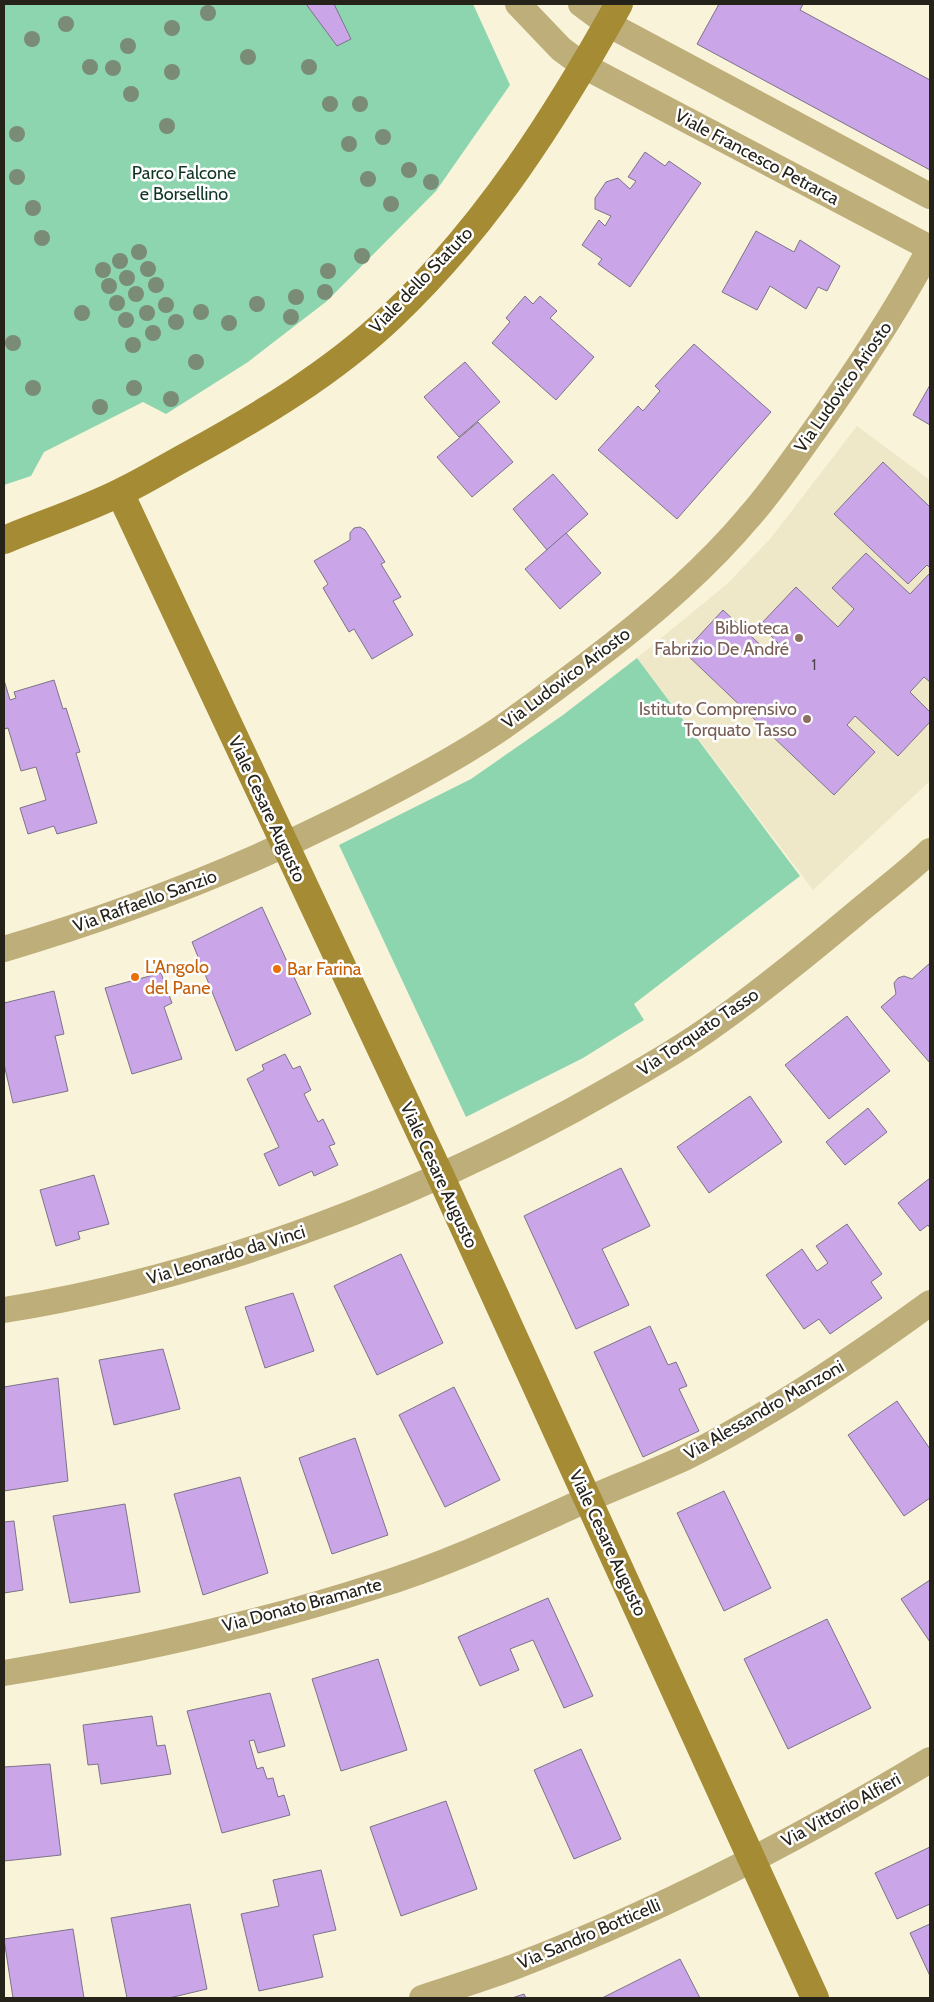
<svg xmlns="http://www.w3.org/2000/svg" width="934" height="2002" viewBox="0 0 934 2002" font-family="Cabin,sans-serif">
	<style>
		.built { fill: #efe8c8 }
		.green { fill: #8dd5ae }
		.building { fill: #caa6e9; stroke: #7d7387 }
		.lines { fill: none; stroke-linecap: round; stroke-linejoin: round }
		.minor { stroke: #beae79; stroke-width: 26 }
		.secondary { stroke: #a48b34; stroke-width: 28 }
		.tree { fill: #7a8b76 }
		.education-dot { fill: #8d6e63; stroke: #fff; stroke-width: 2 }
		.food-dot { fill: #e8710a; stroke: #fff; stroke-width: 2 }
		.labels { text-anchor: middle; stroke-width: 5; stroke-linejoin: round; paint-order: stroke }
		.number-label { font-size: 15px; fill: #4e434d }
		.street-label { font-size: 18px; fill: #252219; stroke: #fff }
		.park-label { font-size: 18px; fill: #123625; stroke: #fff }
		.education-label { font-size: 18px; fill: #785e54; stroke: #fff; text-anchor: end }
		.food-label { font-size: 18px; fill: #c56008; stroke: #fff; text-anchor: start }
	</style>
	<rect width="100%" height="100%" fill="#f9f3da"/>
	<path class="built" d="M857,426L930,480V781L813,890L637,658L728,583L770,539Z"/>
	<g class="green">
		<path d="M4,4H473L510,85L436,191L327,301L248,362L166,414L143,402L44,452L31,476L4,485Z"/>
		<path d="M637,658L800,876L634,1004L644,1020L583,1058L466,1117L339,845L471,779L563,715Z"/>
	</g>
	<g class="building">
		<path d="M306,4H334L351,39L337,46Z"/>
		<path d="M719,4H803L800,10L930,80V170L697,44Z"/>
		<path d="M645,152L665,166L669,161L701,183L630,287L598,264L602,259L582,245L599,220L605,226L611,216L595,209V198L606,182L618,178L630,189L636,181L628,177Z"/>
		<path d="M756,231L794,252L800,240L840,266L827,291L818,287L806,309L770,286L757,310L722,292Z"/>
		<path d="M525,296L533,304L540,296L557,311L550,318L594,357L556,400L492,343L510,322L506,318Z"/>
		<path d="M694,344L771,412L677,519L598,450L638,406L643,411L660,391L655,386Z"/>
		<path d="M465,362L500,402L459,437L424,397Z"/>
		<path d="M930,385V425L913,415Z"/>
		<path d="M478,422L513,462L472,497L437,457Z"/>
		<path d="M883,462L930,507V568L927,565L908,584L834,514Z"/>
		<path d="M553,474L588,514L547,550L513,509Z"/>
		<path d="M360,527L365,530L385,562L381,564L401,597L393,601L413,635L372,659L354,629L349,632L323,588L328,584L314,561L350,540V533L354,528Z"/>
		<path d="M566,533L601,573L560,609L525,569Z"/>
		<path d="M866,553L910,594L930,573V682L924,677L910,692L930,712V722L898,756L855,716L847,725L875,752L834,795L684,652L723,610L769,653L778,643L760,625L796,587L838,627L854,609L832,588Z"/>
		<path d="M4,680L10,700L16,698L14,692L54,680L63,709L66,708L80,752L76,753L97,823L57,834L54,826L28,834L20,808L46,800L36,767L21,771L8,728L4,729Z"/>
		<path d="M262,907L311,1014L236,1051L192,942Z"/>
		<path d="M930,963V1063L881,1007L896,994L894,983L898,978L904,976L912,979Z"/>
		<path d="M161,973L172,1003L164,1007L182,1059L132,1074L105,988Z"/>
		<path d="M54,991L64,1034L55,1036L68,1091L13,1103L4,1064V1003Z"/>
		<path d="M847,1016L890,1071L829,1119L785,1065Z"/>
		<path d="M285,1054L293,1069L300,1066L311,1090L304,1094L318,1122L323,1119L335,1144L329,1146L338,1165L314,1176L312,1171L279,1186L264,1154L279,1147L247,1079L264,1070L262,1065Z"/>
		<path d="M750,1096L782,1142L709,1193L677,1147Z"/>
		<path d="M868,1108L887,1132L845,1165L826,1142Z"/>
		<path d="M621,1168L650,1226L602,1249L629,1305L576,1329L524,1216Z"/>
		<path d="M94,1175L109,1224L78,1232L80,1239L56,1246L40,1190Z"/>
		<path d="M930,1178V1228L928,1225L920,1231L898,1203Z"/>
		<path d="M847,1224L882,1274L871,1282L882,1298L830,1334L819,1319L804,1329L766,1275L802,1249L817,1271L828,1263L816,1246Z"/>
		<path d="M401,1254L443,1343L377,1375L334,1286Z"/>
		<path d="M293,1293L314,1351L265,1368L245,1307Z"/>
		<path d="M650,1326L668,1365L676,1362L687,1386L679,1389L699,1431L643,1457L594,1352Z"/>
		<path d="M163,1349L180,1409L114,1425L99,1360Z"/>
		<path d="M58,1378L68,1481L4,1491V1387Z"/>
		<path d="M454,1387L500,1480L445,1507L399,1415Z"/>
		<path d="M897,1401L930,1449V1498L904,1516L848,1435Z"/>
		<path d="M355,1438L388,1535L332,1554L299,1458Z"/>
		<path d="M240,1477L268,1573L203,1595L174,1494Z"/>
		<path d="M724,1491L771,1588L724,1611L677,1513Z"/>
		<path d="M125,1504L140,1592L70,1603L53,1516Z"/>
		<path d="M14,1521L23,1590L4,1593V1522Z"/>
		<path d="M930,1580V1642L901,1599Z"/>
		<path d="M548,1598L593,1696L564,1708L533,1640L510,1649L519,1670L480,1686L458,1637Z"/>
		<path d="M827,1619L871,1708L788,1749L744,1659Z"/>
		<path d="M378,1659L407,1750L341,1771L312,1679Z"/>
		<path d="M270,1693L285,1746L258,1753L254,1740L249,1741L257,1769L263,1767L267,1779L273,1778L278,1797L284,1795L290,1815L222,1833L187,1711Z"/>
		<path d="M152,1716L157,1746L165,1745L171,1774L101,1784L98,1764L88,1765L83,1725Z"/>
		<path d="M581,1749L621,1839L574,1859L534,1770Z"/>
		<path d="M50,1764L61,1855L4,1861V1767Z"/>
		<path d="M446,1801L477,1889L401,1916L370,1827Z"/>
		<path d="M930,1847V1904L897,1919L875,1873Z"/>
		<path d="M321,1870L336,1930L313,1935L323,1977L259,1991L241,1914L279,1906L273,1880Z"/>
		<path d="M190,1904L207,1989L169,1998H127L111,1918Z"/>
		<path d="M930,1924V1976L910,1933Z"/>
		<path d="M73,1929L84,1998H13L4,1939Z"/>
		<path d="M680,1959L700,1998H602Z"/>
		<path d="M524,1994L526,1998H512Z"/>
	</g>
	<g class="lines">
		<g class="minor">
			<path d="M518,4L561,49L584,66L930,248"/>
			<path d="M581,4L608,24L930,196"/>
			<path d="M4,949C122,914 235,871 345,816C397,790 449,763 497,731C529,709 559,686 589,663C646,620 703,572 749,517C773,490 793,460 814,431C856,372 896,312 930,248"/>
			<path d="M4,1310C200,1279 399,1204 573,1110C617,1085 662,1061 704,1032C756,996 805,956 854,915C879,894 906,874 930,851"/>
			<path d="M4,1673C126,1653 255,1625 373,1587C442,1566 509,1535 575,1505C610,1489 647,1475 682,1459C769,1416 852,1360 930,1303"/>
			<path d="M422,1998C452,1988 482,1979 511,1968C657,1913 797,1840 930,1760"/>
		</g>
		<g class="secondary">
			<path d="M120,493L440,1175L815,1998"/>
			<path d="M4,540C42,524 83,511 121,492C144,481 165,468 187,456C260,416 332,373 392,316C487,226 556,117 619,4"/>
		</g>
	</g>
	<g class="tree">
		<circle cx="208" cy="13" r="8"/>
		<circle cx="66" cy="24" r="8"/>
		<circle cx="172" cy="28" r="8"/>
		<circle cx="32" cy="39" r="8"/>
		<circle cx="128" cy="46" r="8"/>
		<circle cx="248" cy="57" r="8"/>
		<circle cx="90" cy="67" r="8"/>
		<circle cx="309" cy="67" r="8"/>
		<circle cx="113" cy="68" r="8"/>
		<circle cx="172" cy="72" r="8"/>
		<circle cx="131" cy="94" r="8"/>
		<circle cx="330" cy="104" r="8"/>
		<circle cx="360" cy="104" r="8"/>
		<circle cx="167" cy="126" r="8"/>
		<circle cx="17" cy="134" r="8"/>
		<circle cx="383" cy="137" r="8"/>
		<circle cx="349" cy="144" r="8"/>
		<circle cx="409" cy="170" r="8"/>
		<circle cx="17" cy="177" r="8"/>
		<circle cx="368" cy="179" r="8"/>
		<circle cx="431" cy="182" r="8"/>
		<circle cx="391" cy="204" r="8"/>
		<circle cx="33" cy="208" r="8"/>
		<circle cx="42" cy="238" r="8"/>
		<circle cx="139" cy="252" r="8"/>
		<circle cx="362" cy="256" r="8"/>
		<circle cx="120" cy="261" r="8"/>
		<circle cx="148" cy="269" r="8"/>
		<circle cx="103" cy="270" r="8"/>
		<circle cx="328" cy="271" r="8"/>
		<circle cx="127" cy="278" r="8"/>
		<circle cx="156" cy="285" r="8"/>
		<circle cx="109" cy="286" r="8"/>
		<circle cx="325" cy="292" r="8"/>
		<circle cx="136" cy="294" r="8"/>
		<circle cx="296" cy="297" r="8"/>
		<circle cx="117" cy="303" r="8"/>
		<circle cx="257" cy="304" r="8"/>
		<circle cx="166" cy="305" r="8"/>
		<circle cx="201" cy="312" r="8"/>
		<circle cx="82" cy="313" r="8"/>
		<circle cx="147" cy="313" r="8"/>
		<circle cx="291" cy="317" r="8"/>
		<circle cx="126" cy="320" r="8"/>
		<circle cx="176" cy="322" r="8"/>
		<circle cx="229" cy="323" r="8"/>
		<circle cx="153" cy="333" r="8"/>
		<circle cx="13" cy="343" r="8"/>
		<circle cx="133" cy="345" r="8"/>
		<circle cx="196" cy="362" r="8"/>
		<circle cx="33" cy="388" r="8"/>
		<circle cx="134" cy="388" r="8"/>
		<circle cx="171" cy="399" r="8"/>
		<circle cx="100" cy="407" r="8"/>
	</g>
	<g class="education-dot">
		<circle cx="799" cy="638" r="5"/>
		<circle cx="807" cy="719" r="5"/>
	</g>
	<g class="food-dot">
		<circle cx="277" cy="969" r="5"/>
		<circle cx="135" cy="977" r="5"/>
	</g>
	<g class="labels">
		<g class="number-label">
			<text x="814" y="670">1</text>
		</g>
		<g class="street-label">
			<text transform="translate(757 157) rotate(28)" y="6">Viale Francesco Petrarca</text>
			<text transform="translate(421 280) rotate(-46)" y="6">Viale dello Statuto</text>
			<text transform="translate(843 387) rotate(-55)" y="6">Via Ludovico Ariosto</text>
			<text transform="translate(566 678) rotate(-37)" y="6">Via Ludovico Ariosto</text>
			<text transform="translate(267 809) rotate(65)" y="6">Viale Cesare Augusto</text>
			<text transform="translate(145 901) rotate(-20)" y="6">Via Raffaello Sanzio</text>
			<text transform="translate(698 1032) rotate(-34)" y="6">Via Torquato Tasso</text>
			<text transform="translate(439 1175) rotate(65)" y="6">Viale Cesare Augusto</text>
			<text transform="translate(226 1255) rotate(-17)" y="6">Via Leonardo da Vinci</text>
			<text transform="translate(764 1410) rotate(-30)" y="6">Via Alessandro Manzoni</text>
			<text transform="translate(608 1543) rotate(65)" y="6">Viale Cesare Augusto</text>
			<text transform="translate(302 1605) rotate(-15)" y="6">Via Donato Bramante</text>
			<text transform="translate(841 1810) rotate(-29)" y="6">Via Vittorio Alfieri</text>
			<text transform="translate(589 1934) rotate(-23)" y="6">Via Sandro Botticelli</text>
		</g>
		<g class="park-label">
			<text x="184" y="179">Parco Falcone<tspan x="184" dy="21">e Borsellino</tspan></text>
		</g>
		<g class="education-label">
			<text x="789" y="634">Biblioteca<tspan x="789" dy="21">Fabrizio De André</tspan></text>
			<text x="797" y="715">Istituto Comprensivo<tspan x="797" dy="21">Torquato Tasso</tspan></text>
		</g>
		<g class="food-label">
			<text x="145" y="973">L'Angolo<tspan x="145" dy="21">del Pane</tspan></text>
			<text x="287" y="975">Bar Farina</text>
		</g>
	</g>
	<rect width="934" height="2002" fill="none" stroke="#252219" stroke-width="10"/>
</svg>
